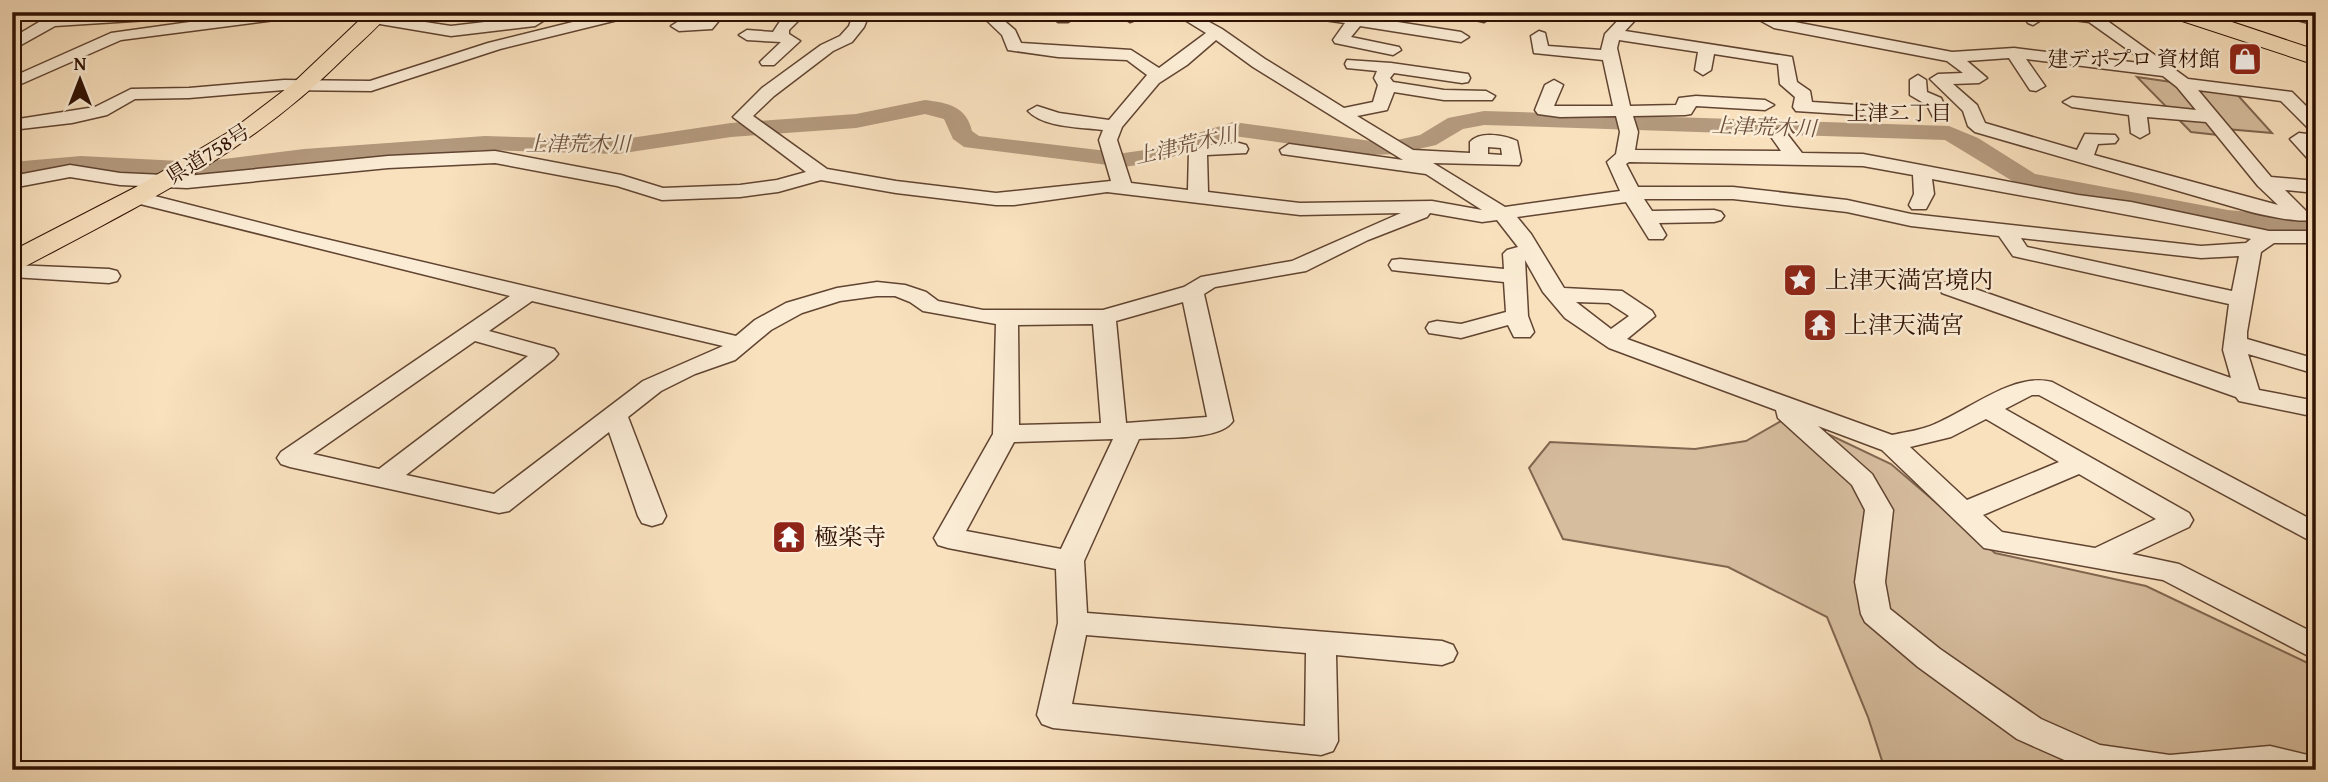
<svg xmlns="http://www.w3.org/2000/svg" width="2328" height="782" viewBox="0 0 2328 782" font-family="'Gentium Book Plus','Noto Serif JP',serif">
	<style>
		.green { fill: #d6bd9e; stroke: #826650; stroke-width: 2 }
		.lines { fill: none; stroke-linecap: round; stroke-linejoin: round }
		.river { fill: #b49a7e; fill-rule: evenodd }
		.minor-casing { stroke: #614431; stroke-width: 3 }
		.major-casing { stroke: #2e1002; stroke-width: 2 }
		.highway-casing { stroke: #2e1002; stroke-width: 2 }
		.minor { fill: #fbecd5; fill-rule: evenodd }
		.major { fill: #f9e1be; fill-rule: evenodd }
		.highway { fill: #f9e1be; fill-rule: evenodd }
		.labels { text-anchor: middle; stroke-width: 5; stroke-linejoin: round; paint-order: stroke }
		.far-poi-label { font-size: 21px; fill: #2e1002; stroke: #fbecd5; text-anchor: end }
		.far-neighbourhood-label { font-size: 21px; fill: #2e1002; stroke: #fbecd5 }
		.far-water-label { font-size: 21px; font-style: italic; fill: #6a4e3a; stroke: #fbecd5 }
		.far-street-label { font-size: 21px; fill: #2e1002; stroke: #fbecd5 }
		.poi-label { font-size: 24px; fill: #2e1002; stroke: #fbecd5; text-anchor: start }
	</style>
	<rect width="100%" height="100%" fill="#f9e1be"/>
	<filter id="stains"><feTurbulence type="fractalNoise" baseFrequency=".00286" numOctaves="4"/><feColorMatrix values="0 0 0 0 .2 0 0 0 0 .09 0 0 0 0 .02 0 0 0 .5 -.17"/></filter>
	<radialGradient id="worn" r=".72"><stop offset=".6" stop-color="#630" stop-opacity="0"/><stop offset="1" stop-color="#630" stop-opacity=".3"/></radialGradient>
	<g class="green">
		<path d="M2137,77L2234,91L2272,133L2214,128L2218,135L2191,132Z"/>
		<path d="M1790,416L1891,464L1995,553L2146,586L2316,667V770H1885L1868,717L1827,617L1728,567L1563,539L1529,468L1550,442L1695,449L1746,441Z"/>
	</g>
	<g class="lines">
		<path class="river" d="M925,100C948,103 966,106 972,131L979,136L1124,153L1145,150L1233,122L1371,141L1397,140L1420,135L1448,118L1484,111L1949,126L1978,138L2035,174L2228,210L2316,218V234L2228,226L2019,185L1945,140L1484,125L1463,129L1436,145L1397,154L1371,155L1234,136L1157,162L1124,167L964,147L953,139L944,119L925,114L856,128L731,137L617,154L485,150L304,163L200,176L81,170L12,176V162L81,156L200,162L304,149L485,136L617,140L731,123L856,114Z"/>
		<g class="minor-casing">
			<g id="minor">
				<path d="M56,12H74L72,15L120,12L172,14L164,19L55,26L12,50V38Z"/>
				<path d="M261,12H305L298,17L121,40L12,88V77L111,33Z"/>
				<path d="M613,12H640L638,15L500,49L371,91L284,90L189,98L135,99L107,115L72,123L12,130V120L95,107L131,89L189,88L284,80L370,81L488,43Z"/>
				<path d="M710,12H726L712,29L679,31L671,26L679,21H702Z"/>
				<path d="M786,12H802L799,20L789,30V34L800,41L774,65H762L760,62L781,42L747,40L739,35L747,30L773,32Z"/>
				<path d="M854,12H870L864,27L852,42L833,51L774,96L753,116L827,169L896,181L996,193L1111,181L1099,140L1103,130C1081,127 1044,128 1028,111L1037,106L1059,113L1109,120L1147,75L1127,60L1058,57L1008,50L1002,35L978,12H994L1015,30L1021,43L1131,50L1159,68L1206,33L1172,12H1191L1222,29L1265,59L1344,108L1373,102L1378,85L1374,78L1377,71L1347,68L1345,64L1347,60L1391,63L1468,74L1470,78L1468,82L1462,83L1394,73L1390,78L1393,82L1444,90L1486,91L1495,96L1492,100H1444L1394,92L1387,110L1357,116L1413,150L1470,153V142C1480,131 1504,135 1517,141L1521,161L1519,165L1433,163L1505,207L1620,191L1607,162L1616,154L1620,132L1616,116L1560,117L1538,114L1535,110L1545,85L1554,80L1563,85L1554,106H1613L1603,60L1534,53L1531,36L1539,31L1545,33L1548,46L1601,50L1605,34L1623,15L1622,12H1638L1639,16L1625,31L1792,57L1797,82L1810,91L1812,102L1888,107L1897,112L1888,117L1796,111L1793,107L1795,97L1780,84L1778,64L1714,54L1711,70L1703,75L1695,70L1698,52L1619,40L1617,48L1630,106L1676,105L1679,98L1696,96L1765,100L1774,105L1765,110L1696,106L1691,114L1685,115L1633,116L1638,132L1635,150L1781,151L1769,134L1778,129L1784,130L1802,153L1863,154L2078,195L2131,202L2269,231H2316V243H2274L2261,252L2247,332V339L2316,359V374L2248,354L2259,390L2316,401V417L2239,401L2236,397L1942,293L1939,288L1942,283H1958L2231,378L2223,350L2229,304L2013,256L1999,236L1911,226L1847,212L1733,199H1644L1652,211L1714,210L1721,212L1724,216L1721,220L1714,222L1659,223L1666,235L1663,239H1649L1626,202L1517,217L1531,234L1564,288L1622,291L1652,311L1655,316L1627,339L1892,435C1906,432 1922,430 1935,424C1969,410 2014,372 2052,382L2316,522V544L2039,395H2032L2005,409L2189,513L2193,520L2189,527L2132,554L2179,564L2316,634V660L2163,580L1984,548L1882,450L1818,426L1872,474L1893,510L1885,582L1890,609L1940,649L2041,719L2100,745L2170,755L2270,746L2316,757V770H2087L2017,739L1918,667L1865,622L1861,614L1855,582L1865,510L1852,485L1778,418L1776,410L1609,348L1565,318L1543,292L1525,260L1528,316L1534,332L1530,337H1514L1508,325L1461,338L1429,333L1426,328L1429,323L1437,321L1461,324L1506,312L1504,282L1400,271L1392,270L1389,265L1392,260L1400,259L1504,269L1503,254L1507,250L1518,247L1497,220L1482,222L1430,213L1427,217L1368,240L1306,271L1215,287L1204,294L1233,421C1220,441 1162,437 1139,439L1084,561L1087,613L1442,641L1453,645L1457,653L1453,661L1442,665L1336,655L1338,741L1333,751L1321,755L1053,728L1042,724L1037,715L1058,623L1056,569L948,548L938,545L934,538L993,434L996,324L923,311L910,302L895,296H877L840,301L802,313L771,330L735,360L695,374L661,391L628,417L666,516L662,523L652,526L642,523L638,516L609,432L509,511L499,513L290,467L281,464L277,458L281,452L510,296L128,201L125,197L128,193L135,191L296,232L736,336L755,320L786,303L837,288L877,282L905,285L926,292L938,301L983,310H1103L1184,287L1201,277L1292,261L1401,213L1300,215L1107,192L1014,205H996L896,193L821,180L778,192L740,197L662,200L617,186L495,163L388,168L187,188L120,185L70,177L12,188V176L70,165L120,173L187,176L388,156L495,151L621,175L663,188L740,185L777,180L806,172L733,117L762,88L821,45L840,36L849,26ZM1216,40L1253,67L1403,160L1289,144L1280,150L1282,154L1426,174L1482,210L1432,201L1300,203L1208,192L1207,155L1246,153L1248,149L1246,145L1239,143L1191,146L1189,150L1188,190L1131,183L1117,140L1122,127L1159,83L1187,65ZM1488,147L1501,148L1502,155L1488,154ZM1629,162L1863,166L1913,175L1914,194L1909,205L1912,209H1926L1934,194L1932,179C2039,199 2145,217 2251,239L2246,243L2201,246L1911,214L1847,200L1733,187H1638L1626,164ZM2021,238L2201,258L2239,256L2232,291L2027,247ZM532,301L723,346L643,381L494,494L406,475L554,359L558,354L554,349L489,331ZM1183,302L1207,417L1126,423L1116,321ZM1576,302L1609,303L1629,316L1611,329ZM1093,324L1101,423L1019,425L1018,325ZM475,341L528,356L379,469L313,454ZM1986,419L2059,462L1967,500L1910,447L1951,437ZM1113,439L1061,549L966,531L1014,442ZM2079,474L2156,519L2095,548L2002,532L1983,515ZM1086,635L1306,653L1305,726L1072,704Z"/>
				<path d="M1065,12H1084L1068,22H1058L1055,19Z"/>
				<path d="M1126,12H1141L1135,20L1130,22L1122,17Z"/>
				<path d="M1296,12H1334L1461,32L1469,37L1461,42L1360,26L1351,37L1399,47L1401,50L1393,55L1335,43L1333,40L1345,23L1303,17Z"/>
				<path d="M1452,12H1483L1492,17L1484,22L1454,15Z"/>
				<path d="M1669,12H1768L1779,19L1952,52L2014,48L2148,64L2089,22L2050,17L2043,12H2095L2188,79L2292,92L2316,116V131L2310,130L2281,101L2198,90L2271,177L2316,181V193L2285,190L2311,216L2308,220C2298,223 2257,214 2244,210L1975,132L1968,126L1963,111L1930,79L1938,74L1963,73L1947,61L1774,28L1754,17H1676ZM2009,58L2030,90L2036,91L2045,86L2026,59L2163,76L2177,87L2196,110L2072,97L2063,102L2072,107L2129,115L2131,133L2140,138L2149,133L2147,117L2206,122L2258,186L2278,205L2094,155L2098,144L2115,143L2118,139L2115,135L2085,134L2077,150L1985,123L1977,105L1953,84L1979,83L1987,78L1967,61Z"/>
				<path d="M2021,12H2036L2041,20L2033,25L2028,23Z"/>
				<path d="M2277,12L2316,15V25L2279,15Z"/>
				<path d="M373,14L451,26L535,16L543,21L535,26L451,36L368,22L365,19Z"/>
				<path d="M1918,75L1926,80L1927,92L1941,98L1948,113L1945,117H1933L1927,105L1910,95V80Z"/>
				<path d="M2299,133L2316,135V162L2309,160L2290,139Z"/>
				<path d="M12,265L109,269L117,271L120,276L117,281L109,283L12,277Z"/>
			</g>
		</g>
		<g class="major-casing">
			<path id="major" d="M368,12H390C377,29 359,43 344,58C249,153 139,206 22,268L12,270V251L136,187L232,130L291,85Z"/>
		</g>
		<g class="highway-casing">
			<path id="highway" d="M2167,12H2202L2316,50V65L2170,17Z"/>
		</g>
		<use href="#minor" class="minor"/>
		<use href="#major" class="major"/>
		<use href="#highway" class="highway"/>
	</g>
	<defs>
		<g id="shop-square" transform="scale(1.75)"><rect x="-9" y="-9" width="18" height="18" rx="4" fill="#8f2418" stroke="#fbecd5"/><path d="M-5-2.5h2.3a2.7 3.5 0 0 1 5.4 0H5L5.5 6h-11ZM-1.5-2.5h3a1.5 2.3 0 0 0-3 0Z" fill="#fff"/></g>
		<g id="sight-square" transform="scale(1.75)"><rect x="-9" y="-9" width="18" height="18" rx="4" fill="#8f2418" stroke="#fbecd5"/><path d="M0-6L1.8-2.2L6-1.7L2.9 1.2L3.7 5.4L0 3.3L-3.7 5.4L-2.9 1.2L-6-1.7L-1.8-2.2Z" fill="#fff"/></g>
		<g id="temple-square" transform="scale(1.75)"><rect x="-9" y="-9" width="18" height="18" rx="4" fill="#8f2418" stroke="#fbecd5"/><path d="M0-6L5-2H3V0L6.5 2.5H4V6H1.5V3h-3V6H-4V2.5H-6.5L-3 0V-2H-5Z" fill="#fff"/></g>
	</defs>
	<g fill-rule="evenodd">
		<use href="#shop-square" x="2245" y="59"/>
		<use href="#sight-square" x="1800" y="280"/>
		<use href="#temple-square" x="1820" y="325"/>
		<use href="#temple-square" x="789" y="537"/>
	</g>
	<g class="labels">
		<g class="far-poi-label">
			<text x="2220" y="66">建デポプロ 資材館</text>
		</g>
		<g class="far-neighbourhood-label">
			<text x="1899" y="120">上津二丁目</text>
		</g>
		<g class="far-water-label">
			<text transform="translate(1764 127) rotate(2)" y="7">上津荒木川</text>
			<text x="578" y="151">上津荒木川</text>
			<text transform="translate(1186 145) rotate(-13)" y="7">上津荒木川</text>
		</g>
		<g class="far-street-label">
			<text transform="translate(208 154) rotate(-32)" y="7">県道758号</text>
		</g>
		<g class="poi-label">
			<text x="1825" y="288">上津天満宮境内</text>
			<text x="1844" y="333">上津天満宮</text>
			<text x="814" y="545">極楽寺</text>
		</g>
	</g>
	<rect width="2328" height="782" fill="none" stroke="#f9e1be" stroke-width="42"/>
	<rect x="14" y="14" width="2300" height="754" fill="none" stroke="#2e1002" stroke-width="3.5"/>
	<rect x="21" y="21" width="2286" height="740" fill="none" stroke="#2e1002" stroke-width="2"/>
	<g transform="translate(80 80)" stroke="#fbecd5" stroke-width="5" paint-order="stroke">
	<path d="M0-5L12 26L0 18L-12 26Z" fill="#2e1002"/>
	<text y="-10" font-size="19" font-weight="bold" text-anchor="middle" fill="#2e1002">N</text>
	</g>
	<rect width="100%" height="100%" filter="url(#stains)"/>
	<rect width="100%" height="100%" fill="url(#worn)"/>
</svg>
